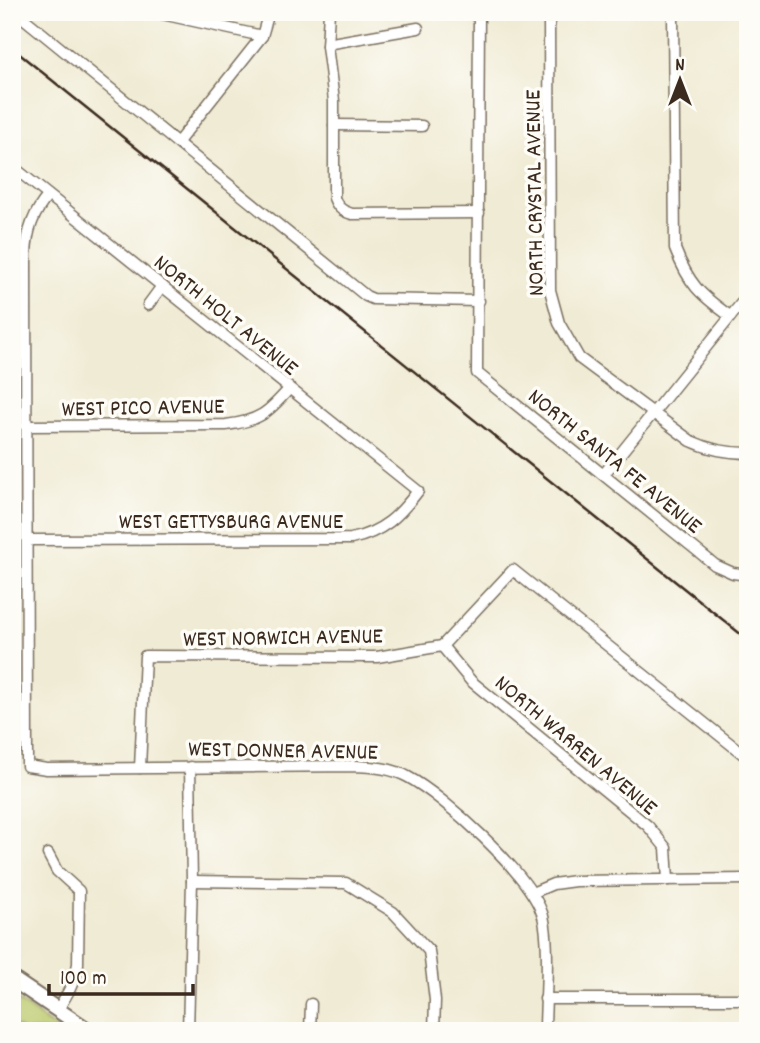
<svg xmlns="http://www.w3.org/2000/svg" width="760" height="1043" viewBox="0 0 760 1043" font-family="Dekko,sans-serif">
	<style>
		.green { fill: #bcc96b; stroke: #7c7a44; stroke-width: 2 }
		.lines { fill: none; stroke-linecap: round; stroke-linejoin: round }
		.street-casing { stroke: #7a6e5e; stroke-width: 13 }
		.secondary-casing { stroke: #7a6e5e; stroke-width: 18 }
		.street { stroke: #fff; stroke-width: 10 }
		.secondary { stroke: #fff; stroke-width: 14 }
		.rail { stroke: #3b2a1e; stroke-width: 2.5 }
		.labels { text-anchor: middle; stroke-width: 7; stroke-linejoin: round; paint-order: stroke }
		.street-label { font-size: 23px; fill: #3b2a1e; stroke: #fdfcf7 }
	</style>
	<rect width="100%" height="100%" fill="#fdfcf7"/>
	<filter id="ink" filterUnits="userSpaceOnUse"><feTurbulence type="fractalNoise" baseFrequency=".0143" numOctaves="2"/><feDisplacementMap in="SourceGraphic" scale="14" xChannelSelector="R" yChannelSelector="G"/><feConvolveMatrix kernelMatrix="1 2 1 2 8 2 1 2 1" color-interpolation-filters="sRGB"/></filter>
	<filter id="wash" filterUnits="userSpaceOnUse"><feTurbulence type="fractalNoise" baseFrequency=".00686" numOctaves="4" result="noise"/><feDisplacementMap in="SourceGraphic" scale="28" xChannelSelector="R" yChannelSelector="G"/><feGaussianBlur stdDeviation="1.57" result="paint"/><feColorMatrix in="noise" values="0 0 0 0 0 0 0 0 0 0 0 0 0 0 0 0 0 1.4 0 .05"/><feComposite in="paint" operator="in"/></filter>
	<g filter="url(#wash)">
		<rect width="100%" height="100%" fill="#f0ebd4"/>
		<path class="green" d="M12,996L50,1024L63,1031H24L12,1025Z"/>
	</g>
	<g filter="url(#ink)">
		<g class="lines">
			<g class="street-casing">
				<g id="street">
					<path d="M16,12L366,296L373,299L479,301"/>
					<path d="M153,12L262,36"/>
					<path d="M479,12L477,373L715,565L733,573L748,575"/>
					<path d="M549,12L550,290L559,323L579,358L691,441C710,450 727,453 748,453"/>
					<path d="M673,12L675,249C689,284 699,294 730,316"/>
					<path d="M418,28L332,43L327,46L334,101V198C338,208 342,211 352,214L479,213"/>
					<path d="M327,46L329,12"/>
					<path d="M334,125L422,126"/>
					<path d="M178,142L262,36L269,12"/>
					<path d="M12,166L418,491C399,516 383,532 351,539L27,540"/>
					<path d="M48,196C33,213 27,231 26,254L27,766L47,769L356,766C374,767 392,768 408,777C445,797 528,873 542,913C551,940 545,1000 545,1031"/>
					<path d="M148,305L162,286"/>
					<path d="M26,426L226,425C259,421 268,413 289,389"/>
					<path d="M604,474L748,295"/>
					<path d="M442,646L471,681L648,826L666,848L668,880"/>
					<path d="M140,768L145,656L377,657L442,646L513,570L748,758"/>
					<path d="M48,854L57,871L79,891L78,964C75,982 67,995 57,1011"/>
					<path d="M192,881L346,883L393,912L429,951L435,1000L434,1031"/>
					<path d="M532,893L553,884L575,881L748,879"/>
					<path d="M545,999H748"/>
					<path d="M188,1031L192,881L190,767"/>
					<path d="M310,1031L311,1004"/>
				</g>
			</g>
			<g class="secondary-casing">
				<path id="secondary" d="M12,979L89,1031"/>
			</g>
			<use href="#street" class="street"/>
			<use href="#secondary" class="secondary"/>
			<path class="rail" d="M12,48L748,640"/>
		</g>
	</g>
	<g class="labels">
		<g class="street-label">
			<text transform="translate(533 193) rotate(-91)" y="8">NORTH CRYSTAL AVENUE</text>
			<text transform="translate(227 314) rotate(39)" y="8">NORTH HOLT AVENUE</text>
			<text transform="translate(143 406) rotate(-1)" y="8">WEST PICO AVENUE</text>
			<text transform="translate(616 460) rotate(39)" y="8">NORTH SANTA FE AVENUE</text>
			<text x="231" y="528">WEST GETTYSBURG AVENUE</text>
			<text transform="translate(283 636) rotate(-1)" y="8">WEST NORWICH AVENUE</text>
			<text transform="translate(577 744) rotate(40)" y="8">NORTH WARREN AVENUE</text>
			<text transform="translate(283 749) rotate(1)" y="8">WEST DONNER AVENUE</text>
		</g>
	</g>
	<rect width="760" height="1043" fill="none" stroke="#fdfcf7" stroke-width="42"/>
	<g transform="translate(680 80)" stroke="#fdfcf7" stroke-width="5" paint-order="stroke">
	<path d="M0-5L12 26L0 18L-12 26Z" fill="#3b2a1e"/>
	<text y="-10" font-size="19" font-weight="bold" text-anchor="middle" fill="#3b2a1e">N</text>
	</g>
	<path d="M49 984v10h144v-10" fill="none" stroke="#3b2a1e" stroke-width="3.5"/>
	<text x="60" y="984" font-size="21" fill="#3b2a1e" stroke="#fdfcf7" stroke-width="5" paint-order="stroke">100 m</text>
</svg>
